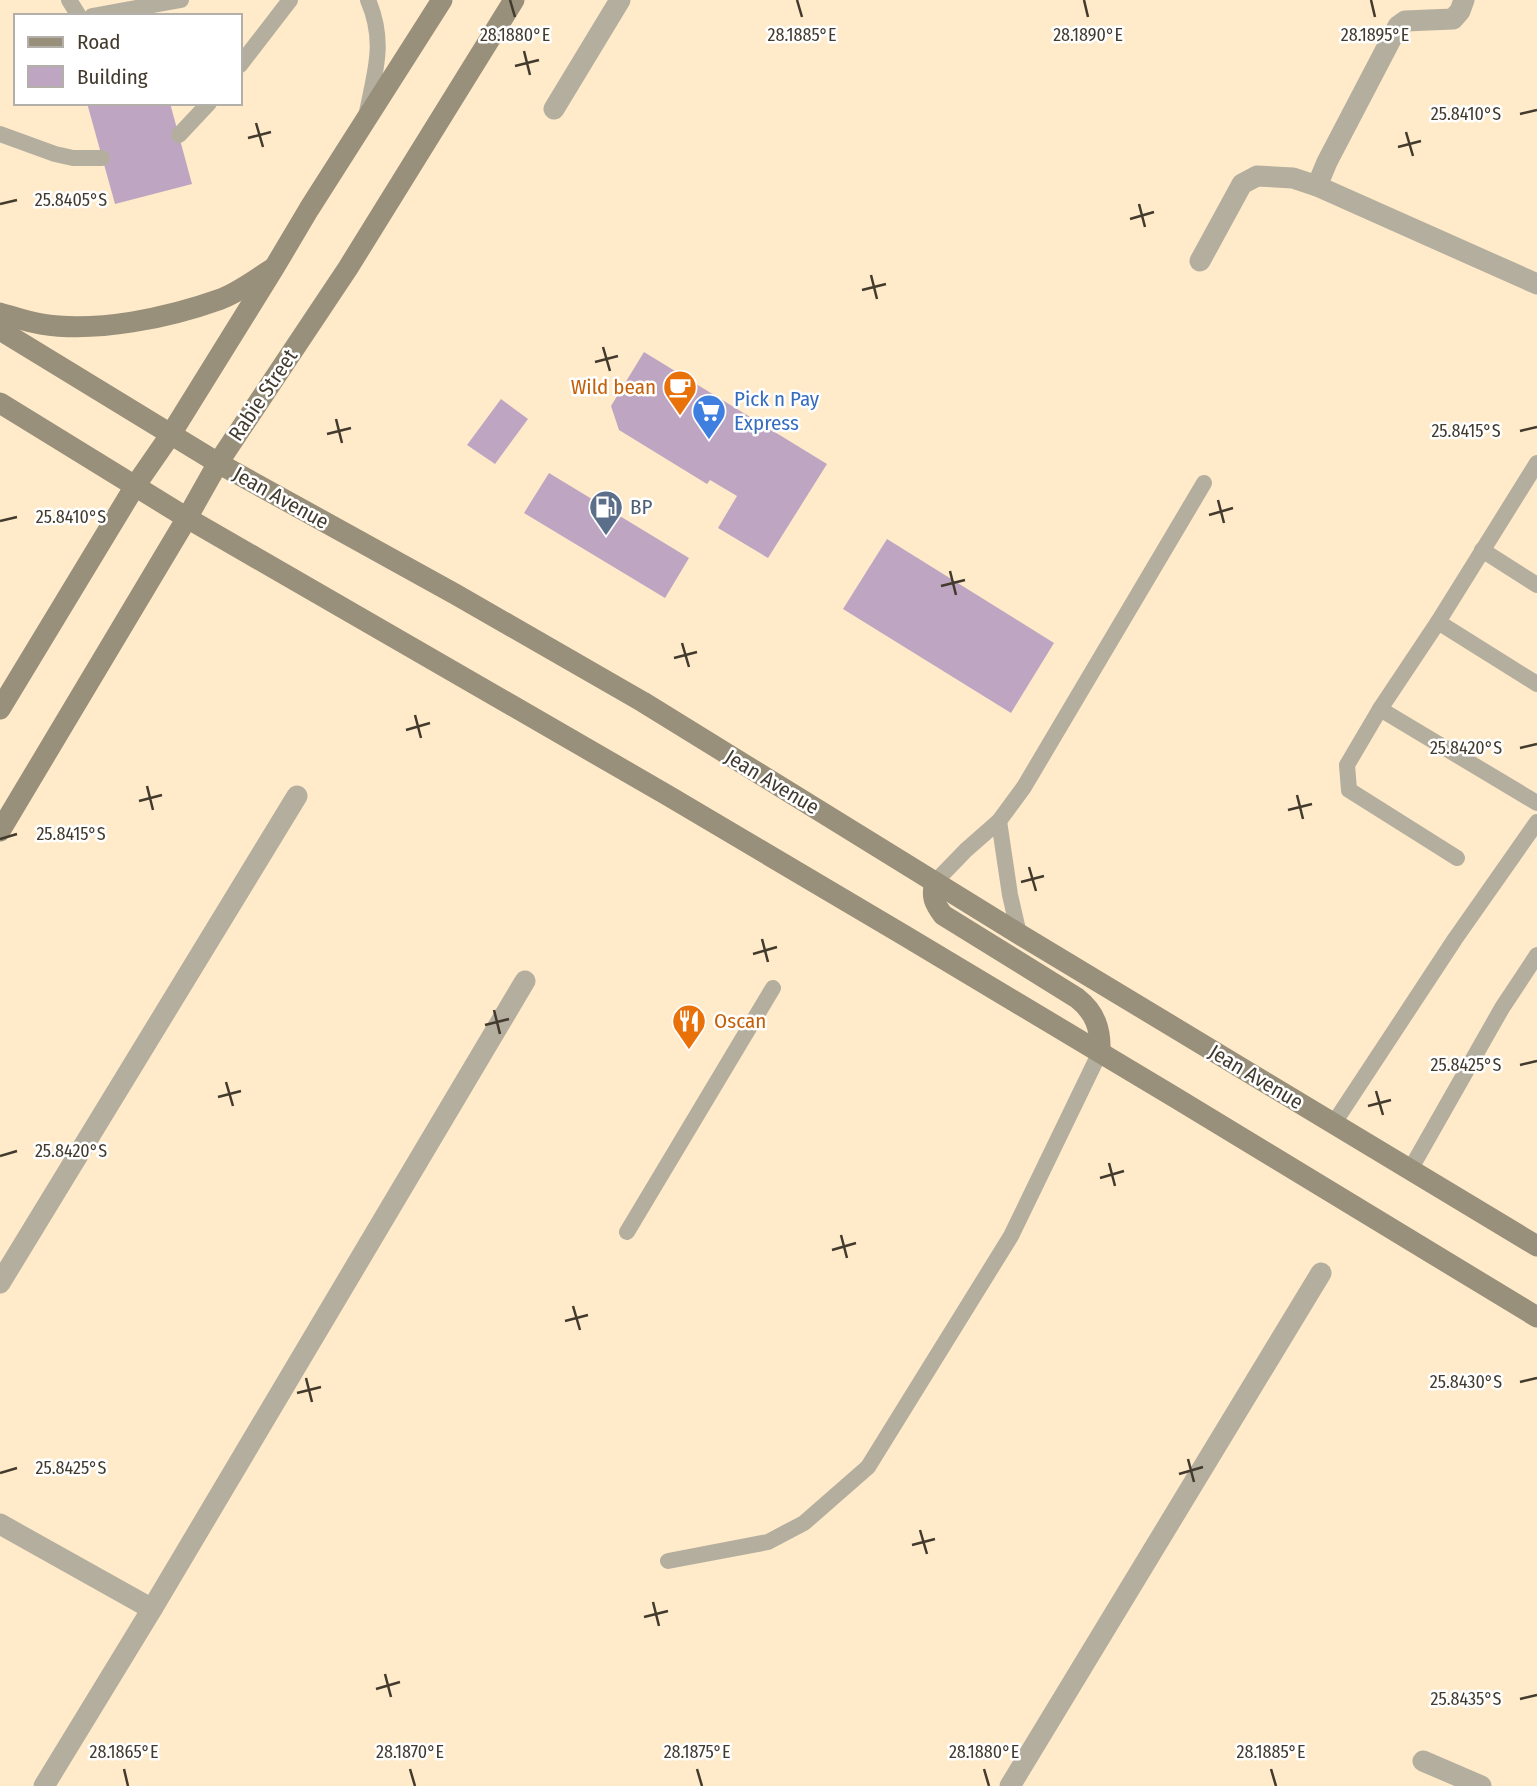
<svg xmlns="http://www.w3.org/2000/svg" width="1537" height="1786" viewBox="0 0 1537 1786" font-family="'Fira Sans Condensed',sans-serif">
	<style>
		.building { fill: #bea6c3 }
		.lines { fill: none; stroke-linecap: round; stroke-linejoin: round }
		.lane { stroke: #b4ae9f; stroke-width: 16 }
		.street { stroke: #b4ae9f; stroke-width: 21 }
		.secondary { stroke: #98907a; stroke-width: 21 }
		.ticks { fill: none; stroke: #423a2d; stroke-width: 2.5 }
		.labels { text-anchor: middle; stroke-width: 5; stroke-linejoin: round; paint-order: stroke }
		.food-label { font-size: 21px; fill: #c56008; stroke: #fff; text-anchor: end }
		.street-label { font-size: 21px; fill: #423a2d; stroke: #fff }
		.shop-label { font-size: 21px; fill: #366cbe; stroke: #fff; text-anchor: start }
		.service-label { font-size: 21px; fill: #4e5e75; stroke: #fff; text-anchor: start }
		.ticks-label { font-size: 18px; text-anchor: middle; fill: #423a2d; stroke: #fff; stroke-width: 5; stroke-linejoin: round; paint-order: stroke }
	</style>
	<rect width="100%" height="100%" fill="#ffeac9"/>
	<g class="building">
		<path d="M87,103H170L192,184L115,204Z"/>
		<path d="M644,352L827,464L768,558L718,528L737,496L710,480L707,484L619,430L611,406Z"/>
		<path d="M501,399L528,419L495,464L467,445Z"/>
		<path d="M549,473L689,558L665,598L524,513Z"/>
		<path d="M887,539L1054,643L1011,713L843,609Z"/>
	</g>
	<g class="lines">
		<g class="lane">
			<path d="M69,0L79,16"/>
			<path d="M92,16L181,0"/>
			<path d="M240,65L290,0"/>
			<path d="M367,112C375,71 386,42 368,0"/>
			<path d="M0,134L55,154L73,158H102"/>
			<path d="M179,135L209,103"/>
			<path d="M1482,550L1537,585"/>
			<path d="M1438,622L1537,684"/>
			<path d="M1380,709L1537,803"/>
			<path d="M999,821L1010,895L1019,934"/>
			<path d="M1457,858L1349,790L1347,765L1380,709L1438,622L1537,463"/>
			<path d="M935,882L966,850L999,821L1024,787L1204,483"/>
			<path d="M1334,1123L1455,939L1537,822"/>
			<path d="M1410,1170L1502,1008L1537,955"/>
			<path d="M627,1232L773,988"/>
			<path d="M668,1561L768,1542L804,1523L868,1467L1011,1236L1100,1052"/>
		</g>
		<g class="street">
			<path d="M554,109L620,0"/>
			<path d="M1317,186L1537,284"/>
			<path d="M1200,261L1242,184L1257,176L1293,178L1317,186L1327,162L1398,26L1405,21L1453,19L1460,11L1464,0"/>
			<path d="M0,1283L297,796"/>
			<path d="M0,1524L152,1609"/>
			<path d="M1423,1761L1481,1786"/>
			<path d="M44,1786L152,1609L525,981"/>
			<path d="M1010,1786L1321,1273"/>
		</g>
		<g class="secondary">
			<path d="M0,313C14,317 28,322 41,324C97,333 168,318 221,299C239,292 256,279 272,269"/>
			<path d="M0,330L218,463L455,594L643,702L1019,934L1537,1246"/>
			<path d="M0,403L187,518L667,795L902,934L1176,1098L1537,1317"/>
			<path d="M0,709L135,486L171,434L274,268L309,209L442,0"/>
			<path d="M0,831L187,518L218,463L348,268L514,0"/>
			<path d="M935,882C931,896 934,903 943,915L1077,998C1095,1012 1101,1029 1100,1052"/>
		</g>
	</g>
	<path class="ticks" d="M510,0L515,17M797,0L802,17M1084,0L1088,17M1371,0L1375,17M524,51L530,75M515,66L539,60M1520,114L1537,110M256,123L263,147M1406,132L1413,156M248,138L271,132M1398,147L1421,141M0,204L17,200M1139,204L1145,227M1130,219L1154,212M871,275L877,299M862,290L886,284M603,347L610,371M595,362L618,356M336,419L342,443M1520,431L1537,427M327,434L351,428M1218,500L1224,523M1209,515L1233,508M0,521L17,517M950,571L956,595M941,586L965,580M682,643L689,667M674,658L697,652M415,715L421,738M406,730L430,723M1520,748L1537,744M147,786L153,810M1297,795L1303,819M139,801L162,795M1288,810L1312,804M0,839L17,834M1029,867L1036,891M1021,882L1044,876M762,939L768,962M753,954L777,947M494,1010L500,1034M485,1025L509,1019M1520,1065L1537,1061M226,1082L233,1106M1376,1091L1383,1115M218,1097L241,1091M1368,1106L1391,1100M0,1156L17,1151M1109,1163L1115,1186M1100,1178L1124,1171M841,1235L847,1258M832,1250L856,1243M573,1306L580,1330M565,1321L588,1315M306,1378L312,1402M1520,1382L1537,1378M297,1393L321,1387M1188,1459L1194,1482M0,1473L17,1468M1179,1474L1203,1467M920,1530L927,1554M912,1545L935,1539M653,1602L659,1626M644,1617L668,1611M385,1674L391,1697M376,1689L400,1682M1520,1699L1537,1695M124,1769L128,1786M410,1769L415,1786M697,1769L702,1786M984,1769L989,1786M1271,1769L1276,1786"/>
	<defs>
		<g id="cafe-pin" transform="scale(1.75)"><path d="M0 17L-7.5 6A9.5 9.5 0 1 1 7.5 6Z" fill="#e8710a" stroke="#fff"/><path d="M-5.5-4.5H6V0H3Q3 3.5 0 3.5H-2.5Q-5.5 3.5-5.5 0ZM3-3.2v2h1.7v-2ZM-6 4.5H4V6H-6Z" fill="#fff"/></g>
		<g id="supermarket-pin" transform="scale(1.75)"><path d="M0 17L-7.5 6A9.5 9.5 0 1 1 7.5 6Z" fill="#3f7fe0" stroke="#fff"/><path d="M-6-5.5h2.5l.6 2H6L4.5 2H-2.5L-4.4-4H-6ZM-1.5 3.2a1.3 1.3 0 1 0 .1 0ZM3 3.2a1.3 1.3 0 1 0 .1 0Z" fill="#fff"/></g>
		<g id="fuel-pin" transform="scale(1.75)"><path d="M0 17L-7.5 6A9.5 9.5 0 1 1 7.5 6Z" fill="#5c6f8a" stroke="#fff"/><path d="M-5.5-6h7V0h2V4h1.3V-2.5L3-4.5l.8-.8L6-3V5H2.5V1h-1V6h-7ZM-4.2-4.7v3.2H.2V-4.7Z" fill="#fff"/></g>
		<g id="restaurant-pin" transform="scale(1.75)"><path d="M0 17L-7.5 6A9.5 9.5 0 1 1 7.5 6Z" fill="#e8710a" stroke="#fff"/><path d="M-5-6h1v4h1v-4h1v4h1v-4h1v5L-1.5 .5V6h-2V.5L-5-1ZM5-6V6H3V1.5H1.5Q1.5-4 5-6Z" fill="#fff"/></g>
	</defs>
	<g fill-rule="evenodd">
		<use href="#cafe-pin" x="680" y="387"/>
		<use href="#supermarket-pin" x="709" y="411"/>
		<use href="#fuel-pin" x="606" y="507"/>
		<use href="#restaurant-pin" x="689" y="1021"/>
	</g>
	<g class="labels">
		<g class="food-label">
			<text x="656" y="394">Wild bean</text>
			<text x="714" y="1028" text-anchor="start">Oscan</text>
		</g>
		<g class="street-label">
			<text transform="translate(263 395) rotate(-56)" y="7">Rabie Street</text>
			<text transform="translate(281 498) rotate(29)" y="7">Jean Avenue</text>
			<text transform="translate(772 782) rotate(31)" y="7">Jean Avenue</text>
			<text transform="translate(1256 1077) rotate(31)" y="7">Jean Avenue</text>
		</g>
		<g class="shop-label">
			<text x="734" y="406">Pick n Pay<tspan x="734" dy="24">Express</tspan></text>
		</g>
		<g class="service-label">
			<text x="630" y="514">BP</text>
		</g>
	</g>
	<g class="ticks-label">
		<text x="515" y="41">28.1880°E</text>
		<text x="802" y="41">28.1885°E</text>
		<text x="1088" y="41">28.1890°E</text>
		<text x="1375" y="41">28.1895°E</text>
		<text x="1466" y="120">25.8410°S</text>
		<text x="71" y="206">25.8405°S</text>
		<text x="1466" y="437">25.8415°S</text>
		<text x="71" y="523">25.8410°S</text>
		<text x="1466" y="754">25.8420°S</text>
		<text x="71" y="840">25.8415°S</text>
		<text x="1466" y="1071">25.8425°S</text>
		<text x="71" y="1157">25.8420°S</text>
		<text x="1466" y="1388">25.8430°S</text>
		<text x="71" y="1474">25.8425°S</text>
		<text x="1466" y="1705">25.8435°S</text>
		<text x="124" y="1758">28.1865°E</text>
		<text x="410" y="1758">28.1870°E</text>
		<text x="697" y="1758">28.1875°E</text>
		<text x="984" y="1758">28.1880°E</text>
		<text x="1271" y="1758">28.1885°E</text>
	</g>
	<rect x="14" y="14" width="228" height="91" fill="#ffffff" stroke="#b3b0ab" stroke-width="2"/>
	<rect x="28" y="37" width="35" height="10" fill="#98907a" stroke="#b3b0ab" stroke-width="2"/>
	<text x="77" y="49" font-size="21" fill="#423a2d">Road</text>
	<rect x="28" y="66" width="35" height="21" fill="#bea6c3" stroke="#b3b0ab" stroke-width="2"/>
	<text x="77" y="84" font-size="21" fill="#423a2d">Building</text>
</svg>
